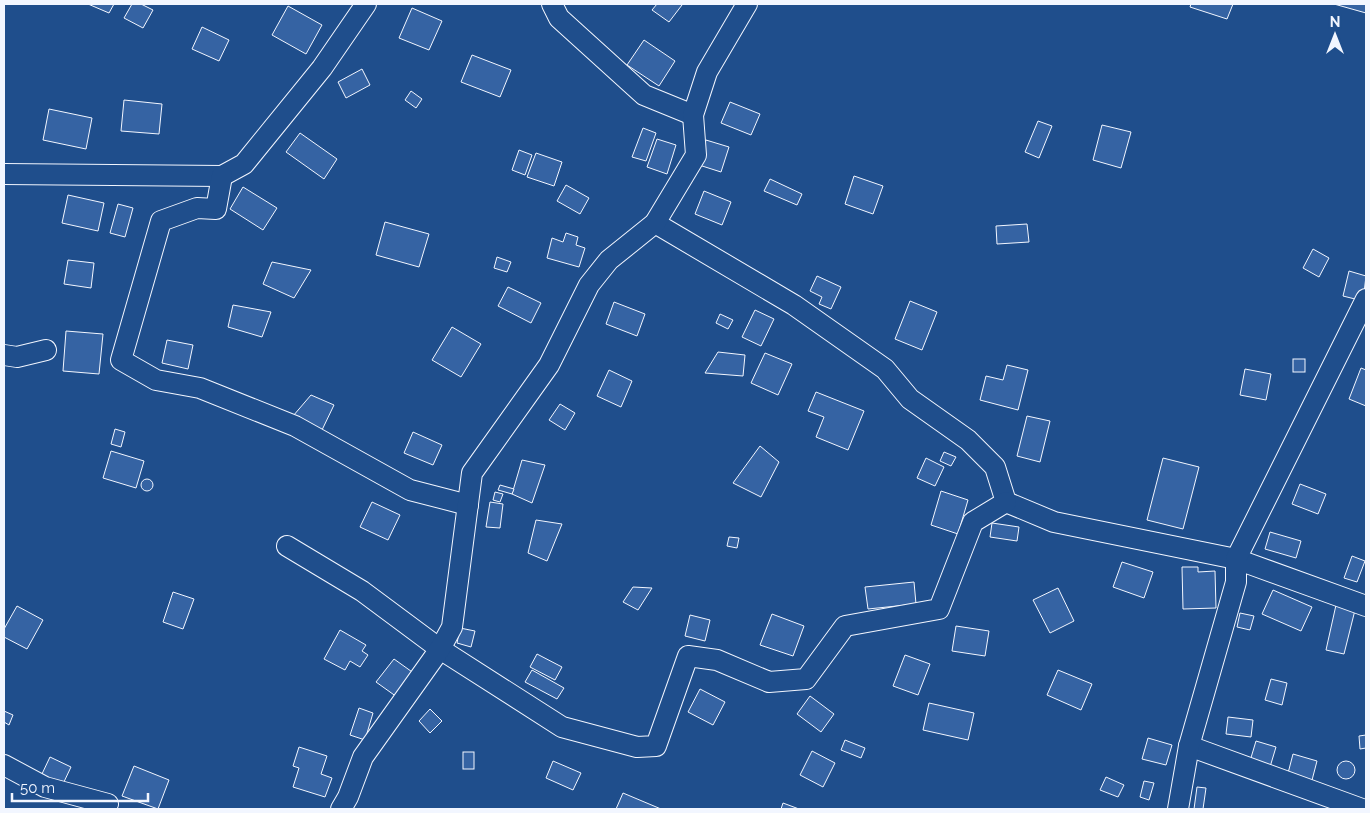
<svg xmlns="http://www.w3.org/2000/svg" width="1370" height="813" viewBox="0 0 1370 813" font-family="Raleway,sans-serif">
	<style>
		.building { fill: #3563a3; stroke: #f2f6ff }
		.lines { fill: none; stroke-linecap: round; stroke-linejoin: round }
		.minor-casing { stroke: #f2f6ff; stroke-width: 22 }
		.minor { stroke: #1f4e8c; stroke-width: 20 }
	</style>
	<rect width="100%" height="100%" fill="#1f4e8c"/>
	<g class="building">
		<path d="M88,4H114L109,13Z"/>
		<path d="M132,4H141L153,10L143,28L124,18Z"/>
		<path d="M657,4H681L682,5L669,22L652,10Z"/>
		<path d="M1191,4H1233L1227,19L1190,7Z"/>
		<path d="M1334,4H1366V13Z"/>
		<path d="M288,6L322,25L306,54L272,35Z"/>
		<path d="M412,8L442,21L429,50L399,38Z"/>
		<path d="M202,27L229,40L219,61L192,49Z"/>
		<path d="M644,40L675,61L659,86L627,65Z"/>
		<path d="M472,55L511,70L500,97L461,82Z"/>
		<path d="M362,69L370,85L346,98L338,82Z"/>
		<path d="M411,91L422,99L416,108L405,100Z"/>
		<path d="M124,100L162,104L159,134L121,131Z"/>
		<path d="M730,102L760,114L751,135L721,123Z"/>
		<path d="M49,109L92,118L86,149L43,140Z"/>
		<path d="M1038,121L1052,126L1039,158L1025,152Z"/>
		<path d="M1102,125L1131,132L1121,168L1093,160Z"/>
		<path d="M643,128L656,133L646,161L632,157Z"/>
		<path d="M300,133L337,159L324,179L286,152Z"/>
		<path d="M657,139L676,145L667,174L647,167Z"/>
		<path d="M706,140L729,147L721,172L699,165Z"/>
		<path d="M519,150L532,155L525,175L512,170Z"/>
		<path d="M536,153L562,162L554,186L527,177Z"/>
		<path d="M854,176L883,186L873,214L845,204Z"/>
		<path d="M770,179L802,194L797,205L764,191Z"/>
		<path d="M566,185L589,198L580,214L557,201Z"/>
		<path d="M243,187L277,208L263,230L230,209Z"/>
		<path d="M704,191L731,202L722,225L695,214Z"/>
		<path d="M68,195L104,203L98,231L62,223Z"/>
		<path d="M118,204L133,208L125,237L110,233Z"/>
		<path d="M385,222L429,234L419,267L376,255Z"/>
		<path d="M1027,224L1029,242L997,244L996,226Z"/>
		<path d="M566,233L578,237L576,245L585,248L579,267L547,258L552,238L563,242Z"/>
		<path d="M1313,249L1329,258L1319,277L1303,268Z"/>
		<path d="M497,257L511,262L507,272L494,268Z"/>
		<path d="M68,260L94,263L91,288L64,284Z"/>
		<path d="M272,262L311,270L294,298L263,284Z"/>
		<path d="M1349,271L1366,276L1363,301L1343,296Z"/>
		<path d="M817,276L841,287L831,309L819,304L822,297L810,291Z"/>
		<path d="M508,287L541,303L531,323L498,306Z"/>
		<path d="M910,301L937,312L922,350L895,339Z"/>
		<path d="M614,302L645,314L637,336L606,324Z"/>
		<path d="M233,305L271,312L262,337L228,327Z"/>
		<path d="M755,310L774,319L761,346L742,337Z"/>
		<path d="M720,314L733,320L728,329L716,323Z"/>
		<path d="M452,327L481,344L461,377L432,360Z"/>
		<path d="M66,331L103,334L99,374L63,371Z"/>
		<path d="M167,340L193,345L188,369L162,363Z"/>
		<path d="M718,352L745,355L743,376L705,373Z"/>
		<path d="M765,353L792,364L778,395L751,383Z"/>
		<rect x="1293" y="359" width="12" height="13"/>
		<path d="M1007,365L1028,370L1018,410L980,400L986,376L1003,380Z"/>
		<path d="M1361,368L1366,370V406L1349,399Z"/>
		<path d="M1245,369L1271,374L1266,400L1240,395Z"/>
		<path d="M609,370L632,381L621,407L597,396Z"/>
		<path d="M816,392L864,411L848,450L816,437L824,417L808,411Z"/>
		<path d="M311,395L334,405L322,430L293,416Z"/>
		<path d="M560,404L575,413L565,430L549,420Z"/>
		<path d="M1027,416L1050,421L1040,462L1017,456Z"/>
		<path d="M115,429L125,432L121,447L111,444Z"/>
		<path d="M413,432L442,445L433,465L404,453Z"/>
		<path d="M760,446L779,462L761,497L733,483Z"/>
		<path d="M111,451L144,461L136,488L103,478Z"/>
		<path d="M944,452L956,457L951,466L940,461Z"/>
		<path d="M926,458L944,467L935,486L917,478Z"/>
		<path d="M1163,458L1199,467L1183,529L1147,520Z"/>
		<path d="M522,460L545,465L532,503L512,494Z"/>
		<circle cx="147" cy="485" r="6"/>
		<path d="M1300,484L1326,494L1318,514L1292,504Z"/>
		<path d="M500,485L514,489L512,494L498,490Z"/>
		<path d="M941,491L968,500L958,534L931,525Z"/>
		<path d="M495,492L503,494L500,502L493,500Z"/>
		<path d="M372,502L400,515L388,540L360,527Z"/>
		<path d="M490,502L503,504L500,528L486,527Z"/>
		<path d="M536,520L562,524L547,561L528,553Z"/>
		<path d="M992,523L1019,527L1017,541L990,537Z"/>
		<path d="M1270,532L1301,541L1296,558L1265,549Z"/>
		<path d="M729,537L739,538L737,548L727,546Z"/>
		<path d="M1352,556L1365,561L1357,582L1344,578Z"/>
		<path d="M1122,562L1153,572L1144,598L1113,587Z"/>
		<path d="M1182,567H1198V572L1215,571L1216,608L1183,609Z"/>
		<path d="M914,582L916,604L868,609L865,587Z"/>
		<path d="M633,587L652,588L638,610L623,602Z"/>
		<path d="M1058,588L1074,621L1050,633L1033,600Z"/>
		<path d="M1273,590L1312,607L1301,631L1262,614Z"/>
		<path d="M173,592L194,599L183,629L163,622Z"/>
		<path d="M1336,605L1355,610L1344,654L1326,650Z"/>
		<path d="M17,606L43,620L27,649L4,637V629Z"/>
		<path d="M1240,613L1254,616L1250,630L1237,627Z"/>
		<path d="M772,614L804,626L793,656L760,645Z"/>
		<path d="M690,615L710,620L705,641L685,636Z"/>
		<path d="M956,626L989,631L985,656L952,651Z"/>
		<path d="M460,628L475,631L471,647L457,643Z"/>
		<path d="M340,630L366,645L362,651L368,655L360,667L350,661L345,670L324,659Z"/>
		<path d="M537,654L562,667L555,680L530,667Z"/>
		<path d="M905,655L930,664L918,695L893,686Z"/>
		<path d="M394,659L415,674L397,697L376,682Z"/>
		<path d="M532,670L564,688L557,699L525,682Z"/>
		<path d="M1058,670L1092,684L1081,710L1047,695Z"/>
		<path d="M1271,679L1287,683L1282,705L1265,700Z"/>
		<path d="M700,689L725,702L713,725L688,712Z"/>
		<path d="M810,696L834,714L821,732L797,714Z"/>
		<path d="M929,703L974,713L968,740L923,730Z"/>
		<path d="M359,708L373,713L365,740L350,735Z"/>
		<path d="M430,709L442,721L430,733L419,721Z"/>
		<path d="M4,711L13,715L9,725L4,722Z"/>
		<path d="M1228,717L1253,720L1251,737L1226,734Z"/>
		<path d="M1366,735V748L1360,749L1359,736Z"/>
		<path d="M1148,738L1172,745L1166,765L1142,759Z"/>
		<path d="M845,740L865,748L861,758L841,750Z"/>
		<path d="M1256,741L1276,747L1270,767L1250,761Z"/>
		<path d="M299,747L327,756L321,774L332,778L325,797L293,787L299,768L293,766Z"/>
		<path d="M812,751L835,763L823,787L800,775Z"/>
		<rect x="463" y="752" width="11" height="17"/>
		<path d="M1293,754L1317,761L1311,784L1287,777Z"/>
		<path d="M50,757L71,767L62,786L41,776Z"/>
		<circle cx="1346" cy="770" r="9"/>
		<path d="M553,761L581,773L573,790L546,778Z"/>
		<path d="M134,766L169,780L158,809L122,796Z"/>
		<path d="M1106,777L1124,785L1118,797L1100,790Z"/>
		<path d="M1144,781L1154,783L1149,800L1140,797Z"/>
		<path d="M1197,787L1206,788L1203,809H1194Z"/>
		<path d="M623,793L661,809H616Z"/>
		<path d="M783,803L799,809H781Z"/>
	</g>
	<g class="lines">
		<g class="minor-casing">
			<g id="minor">
				<path d="M552,4L559,18L644,95L693,115"/>
				<path d="M4,174L222,176L244,164L322,68L366,4"/>
				<path d="M222,176L216,209L197,208L161,221L121,360L156,380L200,388L295,426L410,490L468,505"/>
				<path d="M655,223L794,305L885,369L910,399L968,440L995,467L1006,502L1054,522L1236,559L1366,606"/>
				<path d="M4,355L17,357L46,350"/>
				<path d="M287,546L362,591L440,649L562,727L637,747L656,746L688,656L717,660L769,682L806,679L845,626L939,609L973,522L1006,502"/>
				<path d="M1189,746L1362,809"/>
				<path d="M4,765L45,787L108,804"/>
				<path d="M341,809L348,797L363,757L440,649L452,627L472,473L549,365L589,285L609,260L655,223L696,155L693,115L707,72L747,4"/>
				<path d="M1178,809L1189,746L1236,582V559L1366,299"/>
			</g>
		</g>
		<use href="#minor" class="minor"/>
	</g>
	<rect width="1370" height="813" fill="none" stroke="#f2f6ff" stroke-width="10"/>
	<g transform="translate(1335 35)" stroke="#1f4e8c" stroke-width="4" paint-order="stroke">
	<path d="M0-4L9 19L0 12L-9 19Z" fill="#f2f6ff"/>
	<text y="-8" font-size="14" font-weight="bold" text-anchor="middle" fill="#f2f6ff">N</text>
	</g>
	<path d="M12 793v8h136v-8" fill="none" stroke="#f2f6ff" stroke-width="2.5"/>
	<text x="20" y="793" font-size="15" fill="#f2f6ff" stroke="#1f4e8c" stroke-width="4" paint-order="stroke">50 m</text>
</svg>
